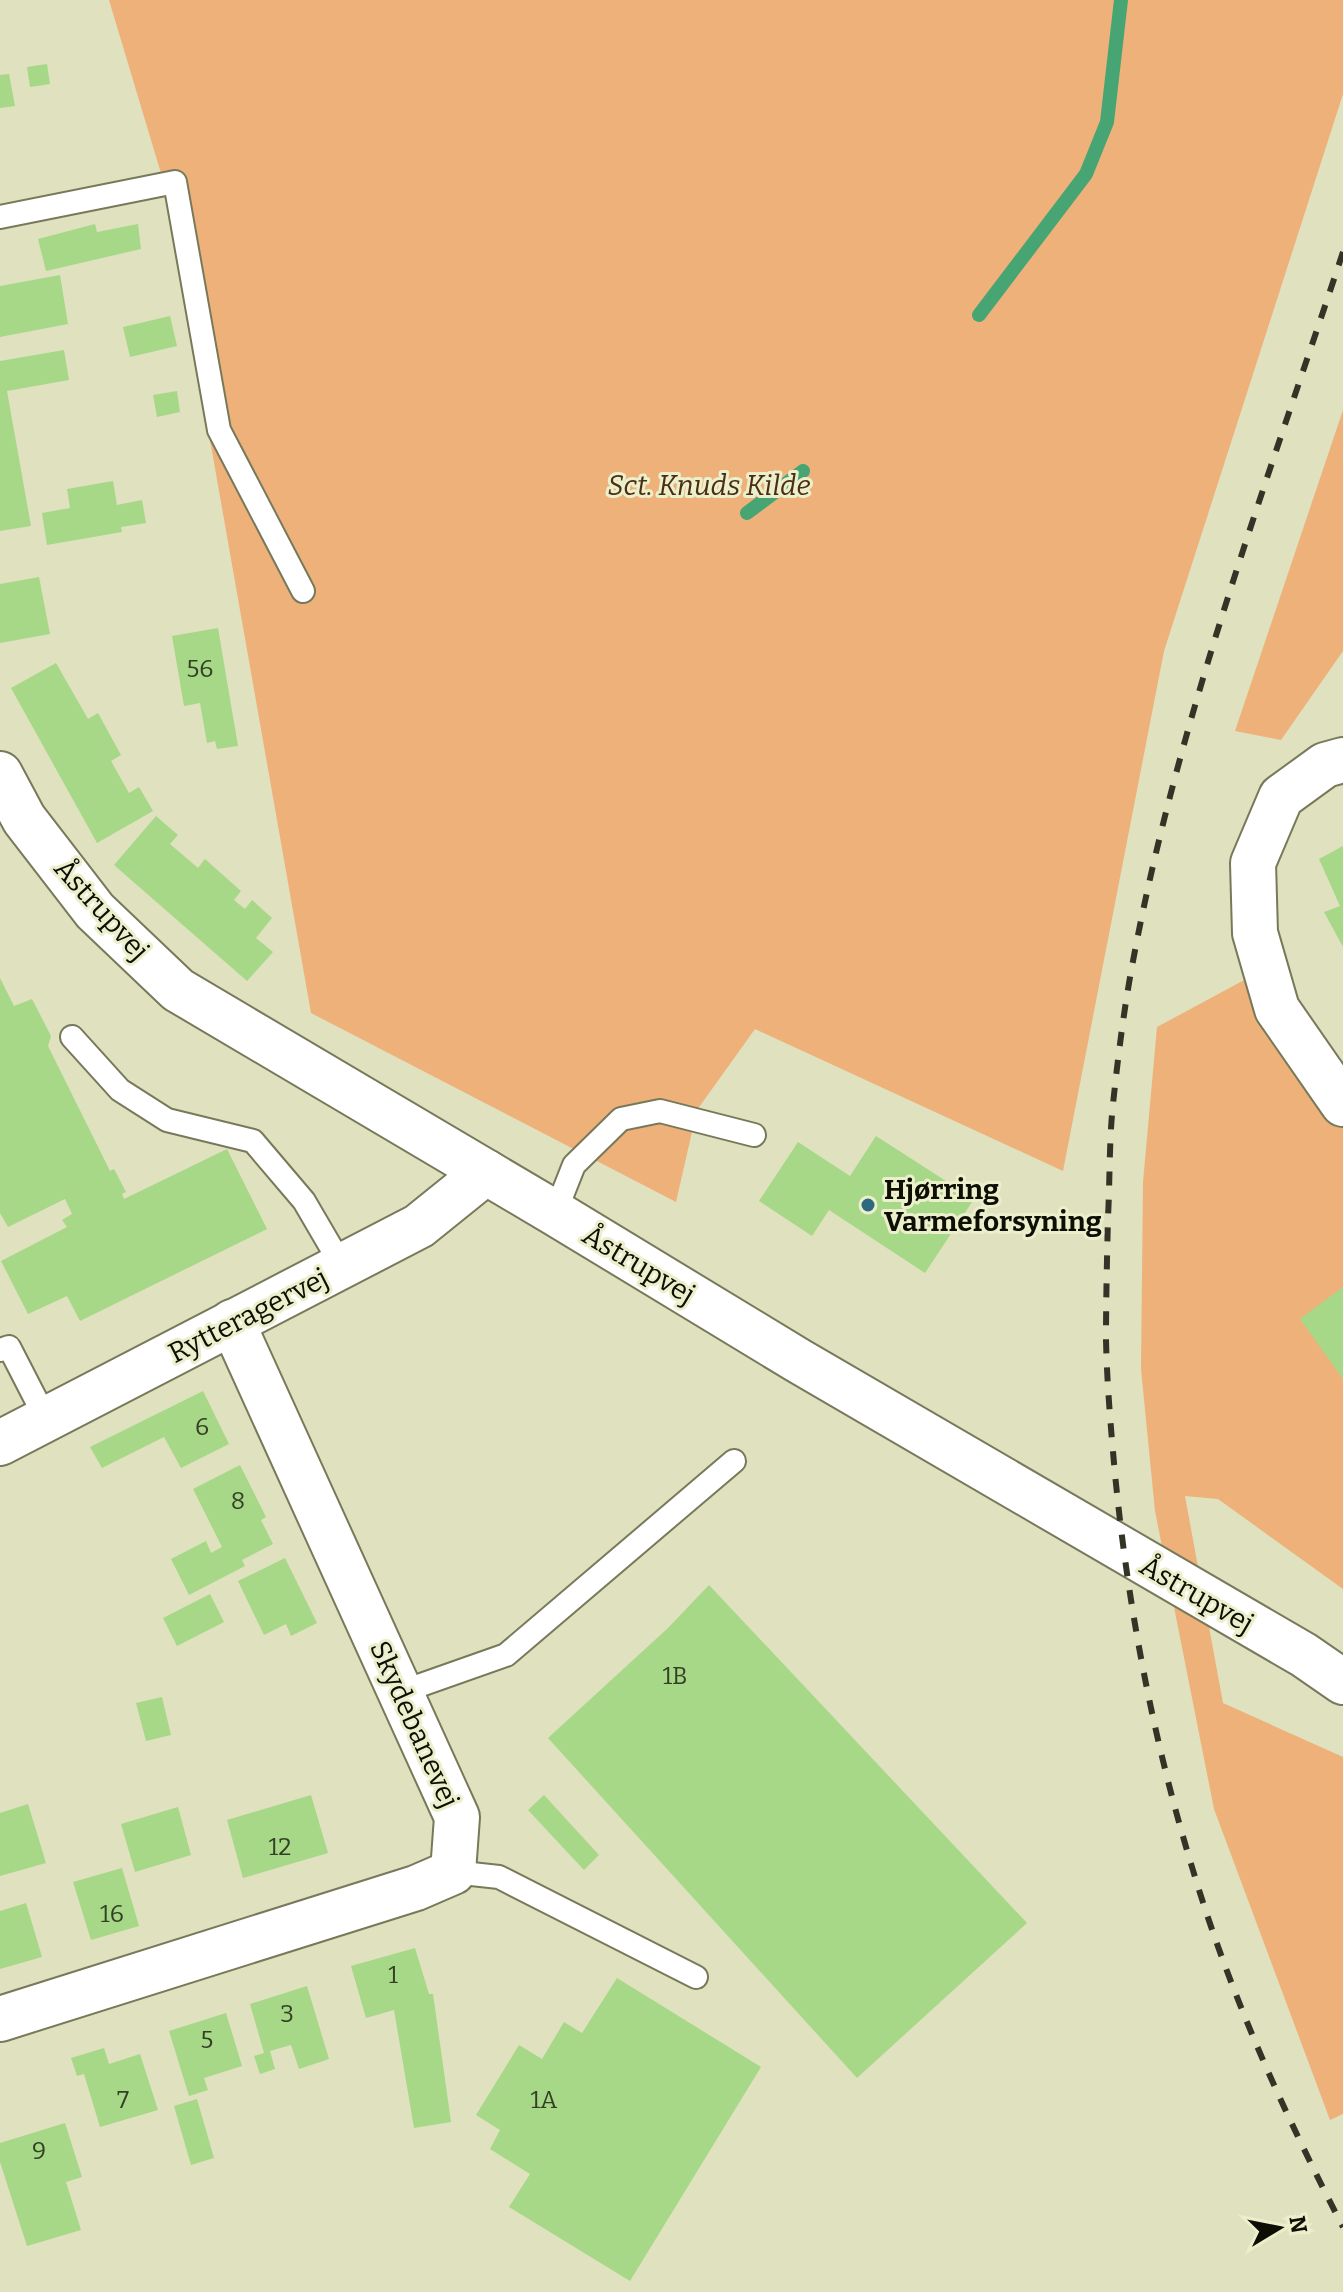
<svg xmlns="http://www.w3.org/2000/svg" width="1343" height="2292" viewBox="0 0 1343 2292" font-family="Bitter,serif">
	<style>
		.green { fill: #eeb17a }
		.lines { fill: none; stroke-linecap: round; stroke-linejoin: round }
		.stream { stroke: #46a573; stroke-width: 14 }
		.building { fill: #a7d888 }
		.service-casing { stroke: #78795a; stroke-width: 26 }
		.minor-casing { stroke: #78795a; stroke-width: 48 }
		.tertiary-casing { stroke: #78795a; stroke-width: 48 }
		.service { stroke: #fff; stroke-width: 22 }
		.minor { stroke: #fff; stroke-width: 44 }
		.tertiary { stroke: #fff; stroke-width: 44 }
		.rail { stroke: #343426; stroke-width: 6; stroke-dasharray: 14 14; stroke-linecap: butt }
		.poi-dot { fill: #2e6881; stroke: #ecefcc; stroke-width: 3 }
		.labels { text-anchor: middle; stroke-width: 6; stroke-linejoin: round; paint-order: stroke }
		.number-label { font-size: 24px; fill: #344025 }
		.park-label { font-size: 28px; font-style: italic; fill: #4b2e12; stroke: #ecefcc }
		.street-label { font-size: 28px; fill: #0e0e04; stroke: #ecefcc }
		.poi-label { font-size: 28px; font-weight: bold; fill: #0e0e04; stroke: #ecefcc; text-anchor: start }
	</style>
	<rect width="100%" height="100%" fill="#dfe1bf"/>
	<g class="green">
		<path d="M109,0H1343V94L1164,651L1063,1171L755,1029L697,1110L676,1202L311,1013L166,190Z"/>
		<path d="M1343,410V651L1281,740L1235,731Z"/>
		<path d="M1248,978L1343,1124V1589L1218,1499L1185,1496L1223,1703L1343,1757V2114L1330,2120L1214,1809L1155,1511L1141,1369L1143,1182L1157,1027Z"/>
	</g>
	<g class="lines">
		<g class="stream">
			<path d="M979,315L1086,174L1107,122L1121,0"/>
			<path d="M747,513L803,471"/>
		</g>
	</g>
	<g class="building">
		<path d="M47,64L50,84L30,87L27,67Z"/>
		<path d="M9,74L15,106L0,108V75Z"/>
		<path d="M95,224L97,232L138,224L141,249L46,271L38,239Z"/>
		<path d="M60,275L68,324L0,337V286Z"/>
		<path d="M170,316L177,346L130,357L123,327Z"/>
		<path d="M64,350L69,380L7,391L31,526L0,531V361Z"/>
		<path d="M177,391L180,412L157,417L153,395Z"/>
		<path d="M113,481L117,505L142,500L146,523L121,527L122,532L47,545L42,513L70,508L67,489Z"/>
		<path d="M39,577L50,634L0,643V584Z"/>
		<path d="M218,628L238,746L217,749L215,741L207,743L200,703L184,706L172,636Z"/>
		<path d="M56,663L88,719L98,713L121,755L111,761L129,793L139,787L153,811L97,843L11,688Z"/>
		<path d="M156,816L178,835L170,844L198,868L205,859L241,891L234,900L245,909L252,900L272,918L256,938L273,952L247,981L114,865Z"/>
		<path d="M1343,846V947L1324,912L1340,906L1319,859Z"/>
		<path d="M0,978L14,1006L32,999L51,1036L48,1046L110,1171L114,1169L126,1192L122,1194L124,1199L227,1149L267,1229L80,1321L67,1296L28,1314L1,1261L67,1227L62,1220L72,1214L65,1199L8,1227L0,1213Z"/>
		<path d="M876,1136L974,1199L925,1273L829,1210L812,1236L759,1201L798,1142L850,1176Z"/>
		<path d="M1343,1287V1379L1300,1319Z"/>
		<path d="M203,1391L229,1444L181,1468L164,1437L102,1468L90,1447Z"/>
		<path d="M240,1465L266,1517L261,1520L273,1544L242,1560L245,1566L189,1595L171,1559L206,1541L211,1553L222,1547L193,1489Z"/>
		<path d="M285,1558L317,1623L291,1636L286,1624L264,1635L238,1581Z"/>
		<path d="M709,1585L1027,1923L857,2078L548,1738L668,1628Z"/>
		<path d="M210,1594L224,1622L177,1646L163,1618Z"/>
		<path d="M162,1697L171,1735L146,1741L136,1703Z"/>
		<path d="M311,1795L328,1853L243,1878L227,1820Z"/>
		<path d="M544,1795L599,1855L584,1870L528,1810Z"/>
		<path d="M28,1804L46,1863L0,1876V1813Z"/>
		<path d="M178,1807L191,1855L135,1872L121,1824Z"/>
		<path d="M122,1868L139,1926L91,1940L73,1882Z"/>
		<path d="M26,1903L42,1957L0,1969V1911Z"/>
		<path d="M415,1948L429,1994H433L451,2122L414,2128L394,2010L366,2018L351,1966Z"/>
		<path d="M617,1978L761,2067L630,2281L509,2207L530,2174L490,2149L500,2130L476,2115L519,2045L542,2059L564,2022L582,2033Z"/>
		<path d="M307,1986L329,2059L299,2069L291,2045L270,2051L275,2069L260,2074L254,2056L264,2053L250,2004Z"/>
		<path d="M226,2013L242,2066L204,2078L208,2090L189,2096L169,2031Z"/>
		<path d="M104,2048L109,2064L140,2054L158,2110L100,2127L84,2074L77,2076L71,2058Z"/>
		<path d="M197,2099L214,2158L191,2165L174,2106Z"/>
		<path d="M65,2123L82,2177L66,2182L81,2230L27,2246L0,2162V2143Z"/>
	</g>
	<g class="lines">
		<g class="service-casing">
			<g id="service">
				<path d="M0,217L175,182L219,430L303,591"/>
				<path d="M72,1037L120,1090L167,1120L253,1141L304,1201L342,1266"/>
				<path d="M555,1213L574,1165L621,1119L660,1111L754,1135"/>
				<path d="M0,1350L9,1347L46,1419"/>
				<path d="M401,1692L506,1655L734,1461"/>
				<path d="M453,1872L499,1877L696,1977"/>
			</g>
		</g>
		<g class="minor-casing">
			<g id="minor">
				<path d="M1343,760L1325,765L1281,797L1253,863L1255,933L1277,1009L1343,1104"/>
				<path d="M0,1443L419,1226L486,1172"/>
				<path d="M0,2019L416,1888L453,1872L457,1817L232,1322"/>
			</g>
		</g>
		<g class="tertiary-casing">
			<path id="tertiary" d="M0,774L24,819L95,911L178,990L555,1213L799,1361L1304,1655L1343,1682"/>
		</g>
		<use href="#service" class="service"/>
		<use href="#minor" class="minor"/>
		<use href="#tertiary" class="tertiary"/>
		<path class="rail" d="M1343,252C1266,485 1178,720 1133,961C1124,1008 1118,1057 1113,1104C1109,1141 1110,1180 1108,1217C1107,1258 1106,1299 1106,1340C1107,1385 1111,1430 1115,1474C1128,1607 1153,1739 1192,1867C1229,1992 1283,2111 1343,2227"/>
	</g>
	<circle class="poi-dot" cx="868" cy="1205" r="8"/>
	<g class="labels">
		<g class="number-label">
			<text x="200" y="677">56</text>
			<text x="202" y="1435">6</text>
			<text x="238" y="1509">8</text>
			<text x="675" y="1684">1B</text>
			<text x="280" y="1855">12</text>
			<text x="112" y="1922">16</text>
			<text x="393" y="1983">1</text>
			<text x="287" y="2022">3</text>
			<text x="207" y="2048">5</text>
			<text x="123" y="2108">7</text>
			<text x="544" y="2108">1A</text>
			<text x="39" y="2159">9</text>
		</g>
		<g class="park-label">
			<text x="709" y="495">Sct. Knuds Kilde</text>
		</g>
		<g class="street-label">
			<text transform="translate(102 909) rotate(48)" y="10">Åstrupvej</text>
			<text transform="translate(639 1264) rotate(31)" y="10">Åstrupvej</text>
			<text transform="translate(248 1315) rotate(-27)" y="10">Rytteragervej</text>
			<text transform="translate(1197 1594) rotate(30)" y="10">Åstrupvej</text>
			<text transform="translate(415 1724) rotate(66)" y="10">Skydebanevej</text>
		</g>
		<g class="poi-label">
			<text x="884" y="1199">Hjørring<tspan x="884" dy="32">Varmeforsyning</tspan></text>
		</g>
	</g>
	<g transform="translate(1279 2228) rotate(80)" stroke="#ecefcc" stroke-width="6" paint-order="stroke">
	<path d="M0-6L14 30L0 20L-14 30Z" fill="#0e0e04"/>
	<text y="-12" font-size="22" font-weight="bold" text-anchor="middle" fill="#0e0e04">N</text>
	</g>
</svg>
